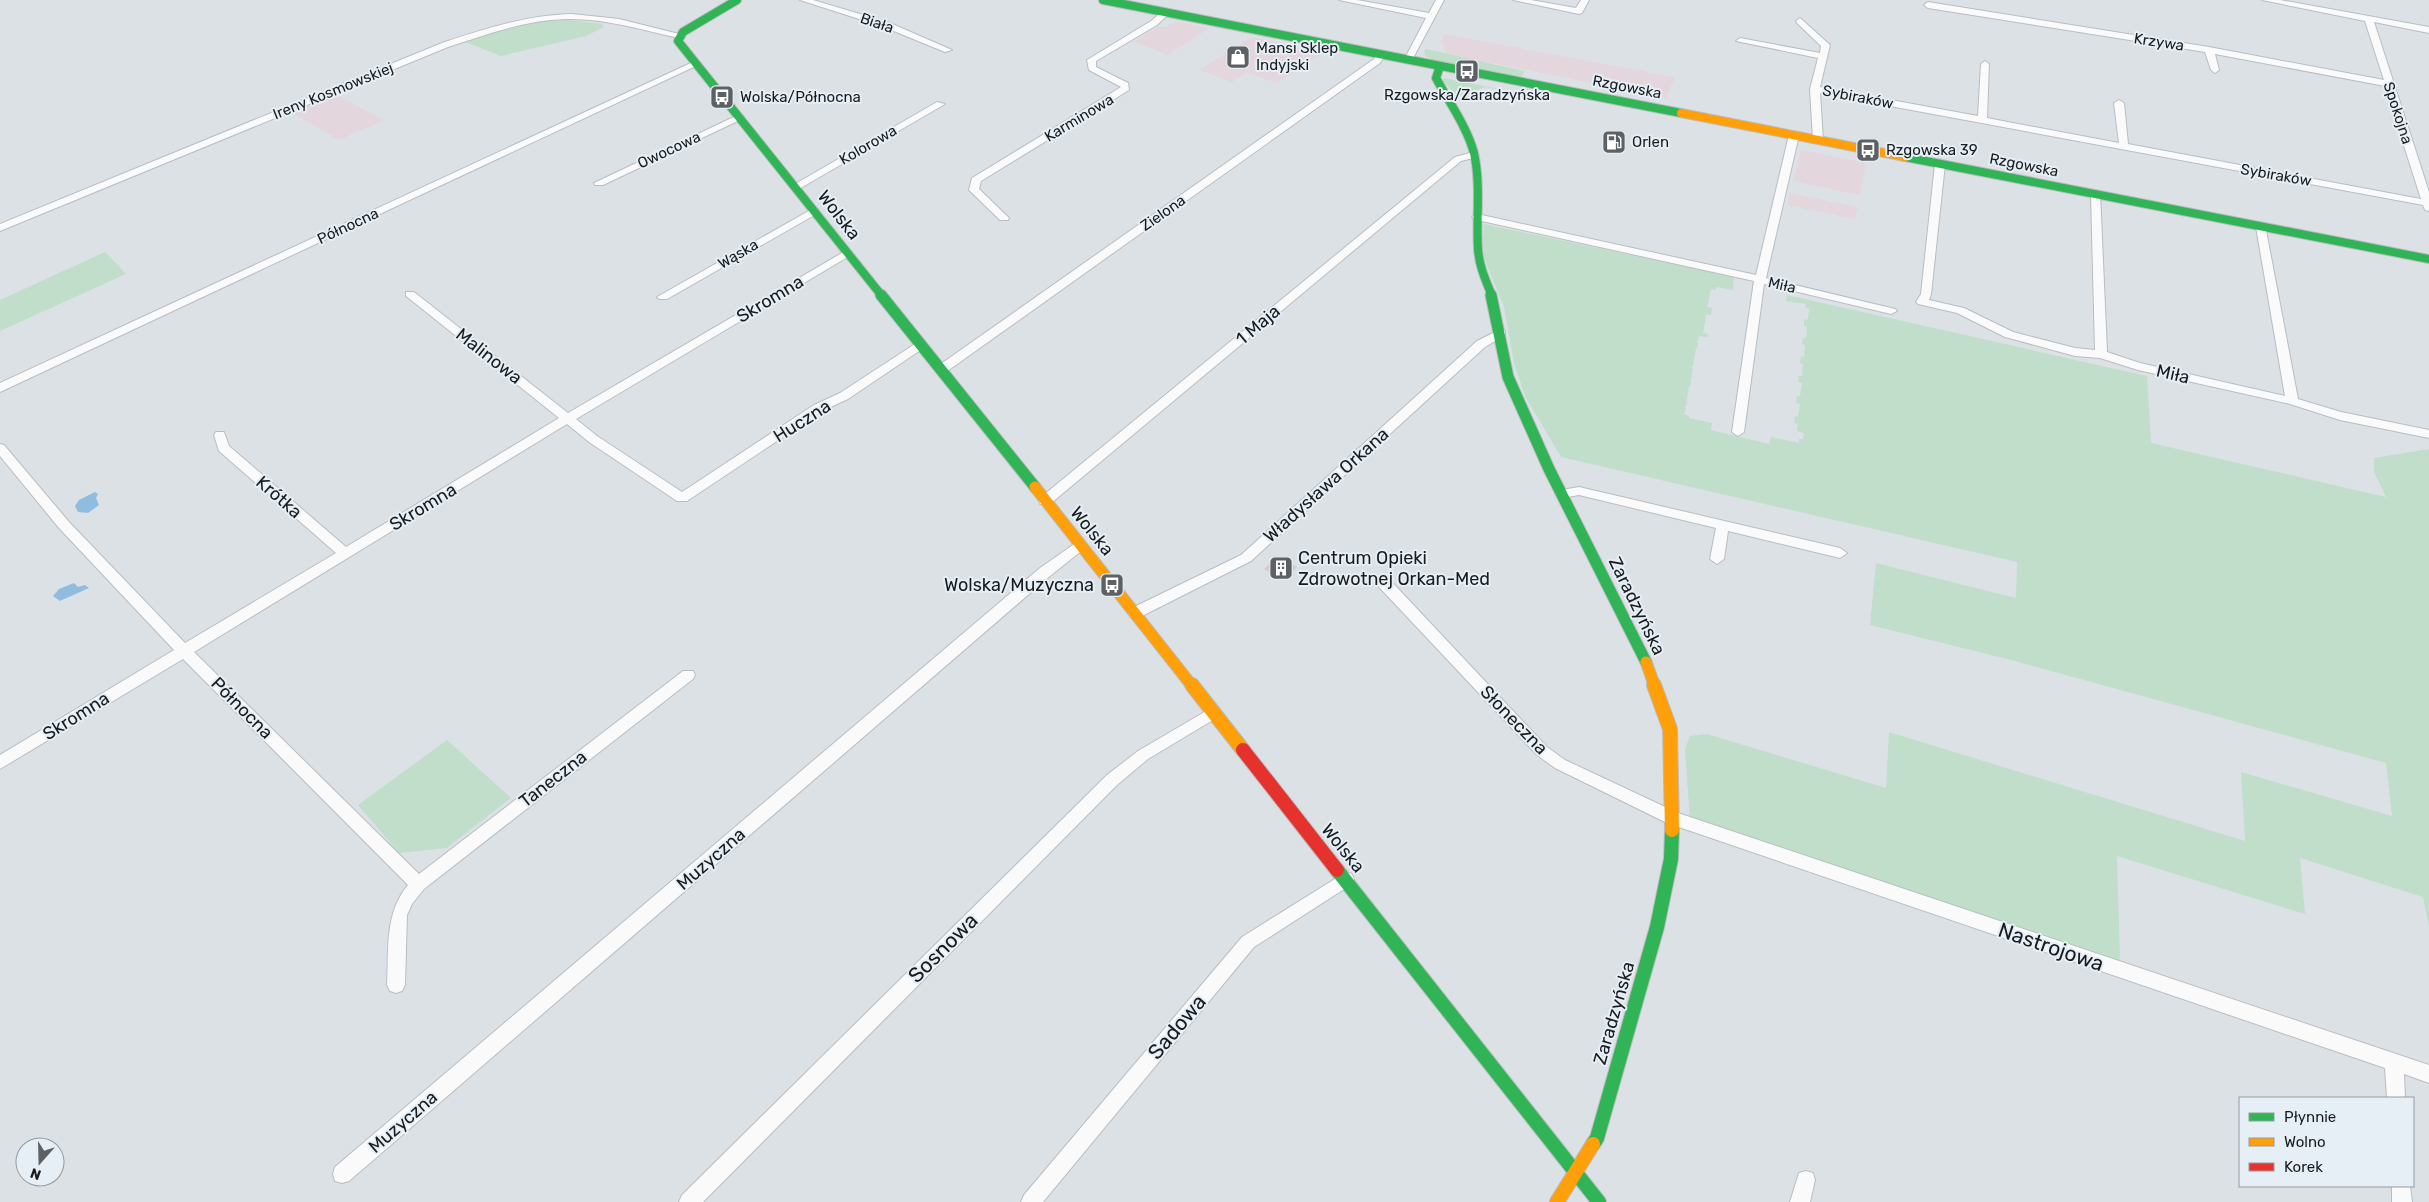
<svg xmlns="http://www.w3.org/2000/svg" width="2429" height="1202" viewBox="0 0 2429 1202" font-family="Rubik,sans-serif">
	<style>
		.commercial { fill: #e3d7dd }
		.green { fill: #c0dec9 }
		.water { fill: #90bce0 }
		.building { fill: #d6cbc6 }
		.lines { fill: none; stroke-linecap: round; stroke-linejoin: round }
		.street-casing { stroke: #b9bdc0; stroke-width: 2 }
		.fast-far2-casing { stroke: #b9bdc0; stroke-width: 10 }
		.fast-far1-casing { stroke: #b9bdc0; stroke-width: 13 }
		.fast-casing { stroke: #b9bdc0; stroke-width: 16 }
		.slow-far2-casing { stroke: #b9bdc0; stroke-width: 10 }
		.slow-far1-casing { stroke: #b9bdc0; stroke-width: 13 }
		.slow-casing { stroke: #b9bdc0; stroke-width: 16 }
		.jam-casing { stroke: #b9bdc0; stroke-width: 16 }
		.street { fill: #fafafb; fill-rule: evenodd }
		.fast-far2 { stroke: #30b455; stroke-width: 8 }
		.fast-far1 { stroke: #30b455; stroke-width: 11 }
		.fast { stroke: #30b455; stroke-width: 14 }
		.slow-far2 { stroke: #ff9f0a; stroke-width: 8 }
		.slow-far1 { stroke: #ff9f0a; stroke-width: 11 }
		.slow { stroke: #ff9f0a; stroke-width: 14 }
		.jam { stroke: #e5322d; stroke-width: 14 }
		.labels { text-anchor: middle; stroke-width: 4; stroke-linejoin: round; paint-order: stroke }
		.far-street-label { font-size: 15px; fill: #191c1e; stroke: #e6eff6 }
		.far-poi-label { font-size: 15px; fill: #191c1e; stroke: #e6eff6; text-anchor: start }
		.street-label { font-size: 18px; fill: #191c1e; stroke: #e6eff6 }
		.poi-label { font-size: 18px; fill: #191c1e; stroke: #e6eff6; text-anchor: start }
		.near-street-label { font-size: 21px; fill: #191c1e; stroke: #e6eff6 }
	</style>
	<rect width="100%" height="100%" fill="#dce1e6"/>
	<g class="commercial">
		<path d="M1176,21L1209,28L1168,55L1133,42L1158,27H1166Z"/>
		<path d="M1444,34L1675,77L1666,98L1447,54L1441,42Z"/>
		<path d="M1251,37L1325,52L1277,83L1247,73L1232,82L1199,70Z"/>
		<path d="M335,94L384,120L339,140L292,113Z"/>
		<path d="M1801,150L1866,163L1860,195L1793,181Z"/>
		<path d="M1790,193L1858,207L1855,219L1787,205Z"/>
	</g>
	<g class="green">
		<path d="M570,20L602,24L604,27L586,36L501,56L463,41L541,21Z"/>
		<path d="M1426,49L1524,71L1522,76L1515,77L1434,60L1425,56L1424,50Z"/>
		<path d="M1444,78L1534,96V97L1485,87L1467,94L1470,99L1456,95L1443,81Z"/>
		<path d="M1484,224L1734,277L1733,290L1716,287V290L1711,289L1707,307L1712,308L1711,315L1706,314L1703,333L1708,334L1707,337L1699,336L1698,341H1695L1698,342L1697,348H1694L1696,349L1695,354H1693L1695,355L1694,360H1692L1694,361L1693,367H1691L1693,368L1692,373H1689L1692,374L1691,380H1688L1691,381L1690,387H1687L1689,388L1688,393H1686L1688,394L1687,400H1685L1687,401L1686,407H1683L1686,408L1684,414L1689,416V418L1712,423L1711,430L1769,444L1771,437L1799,443V439H1803L1804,433L1797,431L1798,424L1794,423L1795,416L1798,417L1800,404L1796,403L1797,396H1800L1802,383L1798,382L1799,376H1802L1803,364L1800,363L1801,356L1804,357L1805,345L1802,344L1803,338H1806L1807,326H1804V319L1808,320L1809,308H1805L1806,304L1786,301L1787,295L2147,376L2151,443L2386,497L2374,472V458L2429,449V927L2423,897L2300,858L2305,914L2117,856L2120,962L1690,820L1685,749L1690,736L1707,734L1886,788L1889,732L2245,841L2241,772L2392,816L2386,763L2015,661L1870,625L1876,563L2016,598L2017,562L1561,457L1525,396L1514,363L1504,307L1482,253Z"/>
		<path d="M105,252L126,274L0,331V300Z"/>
		<path d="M447,740L511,798L447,848L399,853L358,805Z"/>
	</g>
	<g class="water">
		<path d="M95,492L98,494L96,498L99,505L88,513L78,512L75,506L79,500Z"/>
		<path d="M74,583L78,587L85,585L89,588L60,601L53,596L59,589Z"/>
	</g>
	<path class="building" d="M1278,556L1297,567L1283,580L1264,569Z"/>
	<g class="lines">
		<g class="street-casing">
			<g id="street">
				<path d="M800,0H813L890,23L952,50L945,52L884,27Z"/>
				<path d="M1339,0H1357L1429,13L1436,0H1444L1412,60L1408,63L1404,60L1426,18Z"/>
				<path d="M1513,0H1531L1576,8L1581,0H1589L1582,13L1579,14Z"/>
				<path d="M2262,0H2280L2429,27V33L2374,22L2429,192V211L2425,210L2423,205L1820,93L1823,140L1818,143L1813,140L1810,89L1818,58L1736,41L1740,38L1820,53L1821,46L1797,23L1796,21L1800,18L1830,45L1820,87L1978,116L1981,64L1985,61L1989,64L1987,118L2119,143L2114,103L2119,100L2124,103L2128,144L2421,199L2385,86L2215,54L2219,70L2215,73L2211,70L2205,52L1928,8L1924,5L1928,2L2209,47L2384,80L2365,21Z"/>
				<path d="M1164,10L1171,12L1157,25L1096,61V67L1128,83L1129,90L981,181L979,189L1009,218L1008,220H1000L969,190L972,178L1121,87L1089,70L1087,60L1151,21Z"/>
				<path d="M572,14L619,19L683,35L679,38C643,30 607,19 570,19C528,19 488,34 448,47L0,231V224L442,43C484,29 527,15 572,14Z"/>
				<path d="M1379,52L1386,54L1380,63L946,372H938L936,369L938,366L1374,59Z"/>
				<path d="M693,62L700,64L0,392V383Z"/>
				<path d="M937,102L945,104L799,189L795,190L790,187Z"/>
				<path d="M736,116L744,118L603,185H595L594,183Z"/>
				<path d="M1794,132L1799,135L1766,278L1895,309L1897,311L1891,314L1764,284L1744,432L1738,436L1732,432L1754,281L1477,220L1472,217L1477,214L1756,275L1789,135Z"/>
				<path d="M1474,152L1479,155L1477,157L1461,161L1050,504H1040L1039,501L1040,498L1455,157Z"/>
				<path d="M1940,161L1945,164L1931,294L1929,300L1964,308L2013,332L2075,348L2095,350L2091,194L2092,192H2100L2107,352L2140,363L2285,396L2256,227L2257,225H2265L2298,399L2341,412L2429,430V438L2340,420L2290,404L2138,370L2100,358L2075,356L2005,337L1957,313L1918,304L1916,302L1921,294L1935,164Z"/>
				<path d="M814,208L818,209V213L667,299H659L657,297Z"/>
				<path d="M847,250L852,253L851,255L576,419L597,436L682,492L814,405L840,393L918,342L922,341L928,345L848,399L822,411L687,501H677L589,442L567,424L194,652L419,874L683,671H693L695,675L693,679L424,889L412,904L407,915L405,985L402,991L396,993L390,991L387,985C389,949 384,914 408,885L183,659L0,769V755L174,650L59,528L0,456V444L4,445L69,522L185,643L336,553L219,451L214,435L216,432H224L229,446L346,547L559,418L406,296V292H414L568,413Z"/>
				<path d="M1501,329L1505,331V335L1485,347L1251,561L1140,617H1130L1128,613L1130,609L1241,555L1477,341Z"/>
				<path d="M1579,487L1840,548L1847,553L1840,558L1728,531L1724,559L1717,564L1710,559L1716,528L1579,495L1561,498L1555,494L1556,491Z"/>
				<path d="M1080,540L1087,545L1085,548L1050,576L349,1181L342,1183L335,1181L333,1174L335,1167L1040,568Z"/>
				<path d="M1384,578L1389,579L1547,747L1565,760L1678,813L2429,1065V1083L2404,1074L2405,1098H2387L2385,1068L1667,823L1555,768L1537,755L1379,587L1377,583Z"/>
				<path d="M1213,707L1218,709L1220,713L1218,717L1148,759L1117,785L703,1202H679L682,1195L1107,775L1138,751Z"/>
				<path d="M1346,872L1352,874L1354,879L1352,884L1254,947L1043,1202H1021L1024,1195L1242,937Z"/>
				<path d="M1806,1171L1813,1173L1815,1180L1810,1202H1790L1799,1173Z"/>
				<path d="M2392,1186H2410L2412,1202H2392Z"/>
			</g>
		</g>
		<g class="fast-far2-casing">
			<g id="fast-far2">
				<path d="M737,0L683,32L678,41L882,296"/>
				<path d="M1103,0L1681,113"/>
				<path d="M1440,66L1436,78C1449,102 1467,127 1474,153C1481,185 1476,216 1478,249C1479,266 1486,281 1492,296"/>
				<path d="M1905,157L2429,259"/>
			</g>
		</g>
		<g class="fast-far1-casing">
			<g id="fast-far1">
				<path d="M881,295L1035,487"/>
				<path d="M1491,295L1508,377L1549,469L1646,662"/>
			</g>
		</g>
		<g class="fast-casing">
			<g id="fast">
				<path d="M1337,870L1599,1202"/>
				<path d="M1593,1144L1597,1138L1657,927L1671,859L1672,830"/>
			</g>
		</g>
		<g class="slow-far2-casing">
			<path id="slow-far2" d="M1681,113L1905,157"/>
		</g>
		<g class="slow-far1-casing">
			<g id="slow-far1">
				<path d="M1035,487L1193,687"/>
				<path d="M1646,662L1655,687"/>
			</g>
		</g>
		<g class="slow-casing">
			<g id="slow">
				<path d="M1192,685L1243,750"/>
				<path d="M1654,685L1670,729L1672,830"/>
				<path d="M1557,1202L1593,1144"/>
			</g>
		</g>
		<g class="jam-casing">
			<path id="jam" d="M1243,750L1337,870"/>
		</g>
		<use href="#street" class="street"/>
		<use href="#fast-far2" class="fast-far2"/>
		<use href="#fast-far1" class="fast-far1"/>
		<use href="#fast" class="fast"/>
		<use href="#slow-far2" class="slow-far2"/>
		<use href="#slow-far1" class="slow-far1"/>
		<use href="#slow" class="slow"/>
		<use href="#jam" class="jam"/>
	</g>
	<defs>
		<g id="shop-square" transform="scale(1.25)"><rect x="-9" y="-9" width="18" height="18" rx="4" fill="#5d6164" stroke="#e6eff6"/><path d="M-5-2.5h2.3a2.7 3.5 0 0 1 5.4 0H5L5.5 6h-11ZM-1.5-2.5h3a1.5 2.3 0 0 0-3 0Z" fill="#fff"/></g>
		<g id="bus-square" transform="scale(1.25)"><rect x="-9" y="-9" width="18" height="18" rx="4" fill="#5d6164" stroke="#e6eff6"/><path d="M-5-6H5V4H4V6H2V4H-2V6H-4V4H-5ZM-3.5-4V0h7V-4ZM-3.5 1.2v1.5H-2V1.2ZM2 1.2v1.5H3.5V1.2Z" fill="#fff"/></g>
		<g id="fuel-square" transform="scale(1.25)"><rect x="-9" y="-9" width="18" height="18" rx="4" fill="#5d6164" stroke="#e6eff6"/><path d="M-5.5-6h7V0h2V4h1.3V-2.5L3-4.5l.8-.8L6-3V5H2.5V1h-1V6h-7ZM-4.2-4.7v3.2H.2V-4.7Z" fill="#fff"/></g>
		<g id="building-square" transform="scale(1.25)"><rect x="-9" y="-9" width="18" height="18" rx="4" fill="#5d6164" stroke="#e6eff6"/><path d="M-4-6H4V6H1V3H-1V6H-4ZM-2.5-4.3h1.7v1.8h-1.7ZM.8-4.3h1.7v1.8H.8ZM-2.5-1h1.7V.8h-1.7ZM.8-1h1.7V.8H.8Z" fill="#fff"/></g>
	</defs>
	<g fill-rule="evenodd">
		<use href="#shop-square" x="1238" y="57"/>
		<use href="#bus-square" x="1467" y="71"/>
		<use href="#bus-square" x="722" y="97"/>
		<use href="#fuel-square" x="1614" y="142"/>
		<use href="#bus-square" x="1868" y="150"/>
		<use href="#building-square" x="1281" y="568"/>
		<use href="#bus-square" x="1112" y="585"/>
	</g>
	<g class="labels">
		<g class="far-street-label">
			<text transform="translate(877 23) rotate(19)" y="5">Biała</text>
			<text transform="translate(2159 42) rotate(9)" y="5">Krzywa</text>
			<text transform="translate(1627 87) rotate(11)" y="5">Rzgowska</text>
			<text transform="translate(333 91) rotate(-22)" y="5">Ireny Kosmowskiej</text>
			<text transform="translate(1858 97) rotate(11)" y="5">Sybiraków</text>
			<text transform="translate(2398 113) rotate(72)" y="5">Spokojna</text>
			<text transform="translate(1079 118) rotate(-31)" y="5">Karminowa</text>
			<text transform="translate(868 145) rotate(-30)" y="5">Kolorowa</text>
			<text transform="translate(669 150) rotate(-25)" y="5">Owocowa</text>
			<text transform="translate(2024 165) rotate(11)" y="5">Rzgowska</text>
			<text transform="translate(2276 175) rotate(10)" y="5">Sybiraków</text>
			<text transform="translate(1163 213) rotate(-35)" y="5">Zielona</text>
			<text transform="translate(348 226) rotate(-25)" y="5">Północna</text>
			<text transform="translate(738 254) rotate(-30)" y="5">Wąska</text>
			<text transform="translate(1782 285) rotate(13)" y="5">Miła</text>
		</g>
		<g class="far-poi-label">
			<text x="1256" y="53">Mansi Sklep<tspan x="1256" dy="17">Indyjski</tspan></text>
			<text x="1467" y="100" text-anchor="middle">Rzgowska/Zaradzyńska</text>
			<text x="740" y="102">Wolska/Północna</text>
			<text x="1632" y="147">Orlen</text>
			<text x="1886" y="155">Rzgowska 39</text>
		</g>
		<g class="street-label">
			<text transform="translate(839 215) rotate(52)" y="6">Wolska</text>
			<text transform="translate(770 299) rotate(-31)" y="6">Skromna</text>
			<text transform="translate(1258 325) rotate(-40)" y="6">1 Maja</text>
			<text transform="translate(489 356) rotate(38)" y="6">Malinowa</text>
			<text transform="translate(2173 374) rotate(13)" y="6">Miła</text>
			<text transform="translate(802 421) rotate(-32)" y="6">Huczna</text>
			<text transform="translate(1326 485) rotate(-42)" y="6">Władysława Orkana</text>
			<text transform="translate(279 497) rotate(41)" y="6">Krótka</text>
			<text transform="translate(423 507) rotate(-31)" y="6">Skromna</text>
			<text transform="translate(1092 531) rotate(51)" y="6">Wolska</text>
			<text transform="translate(1637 606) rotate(64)" y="6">Zaradzyńska</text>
			<text transform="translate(242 708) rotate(45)" y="6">Północna</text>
			<text transform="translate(76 716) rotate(-32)" y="6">Skromna</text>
			<text transform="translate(1514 720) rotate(46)" y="6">Słoneczna</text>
			<text transform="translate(553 779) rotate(-38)" y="6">Taneczna</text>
			<text transform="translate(1343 848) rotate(51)" y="6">Wolska</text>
			<text transform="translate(711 859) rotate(-41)" y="6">Muzyczna</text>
			<text transform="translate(1614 1013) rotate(-74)" y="6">Zaradzyńska</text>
			<text transform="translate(403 1122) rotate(-41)" y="6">Muzyczna</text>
		</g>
		<g class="poi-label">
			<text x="1298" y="564">Centrum Opieki<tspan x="1298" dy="21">Zdrowotnej Orkan-Med</tspan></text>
			<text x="1094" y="591" text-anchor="end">Wolska/Muzyczna</text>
		</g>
		<g class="near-street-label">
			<text transform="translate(2051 947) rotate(19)" y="7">Nastrojowa</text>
			<text transform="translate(943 948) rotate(-45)" y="7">Sosnowa</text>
			<text transform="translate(1177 1027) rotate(-50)" y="7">Sadowa</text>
		</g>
	</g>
	<rect x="2239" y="1097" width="175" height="90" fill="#e6eff6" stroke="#949ba0"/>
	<rect x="2249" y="1113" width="25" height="8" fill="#30b455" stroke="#949ba0"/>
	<text x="2284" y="1122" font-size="15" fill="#191c1e">Płynnie</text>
	<rect x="2249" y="1138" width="25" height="8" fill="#ff9f0a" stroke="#949ba0"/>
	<text x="2284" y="1147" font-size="15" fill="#191c1e">Wolno</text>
	<rect x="2249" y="1163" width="25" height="8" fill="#e5322d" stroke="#949ba0"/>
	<text x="2284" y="1172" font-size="15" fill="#191c1e">Korek</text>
	<g transform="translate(40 1162) rotate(200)"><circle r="24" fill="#e6eff6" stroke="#949ba0"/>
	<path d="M0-4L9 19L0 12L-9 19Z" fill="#5d6164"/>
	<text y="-8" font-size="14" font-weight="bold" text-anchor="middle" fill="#191c1e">N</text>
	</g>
</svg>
